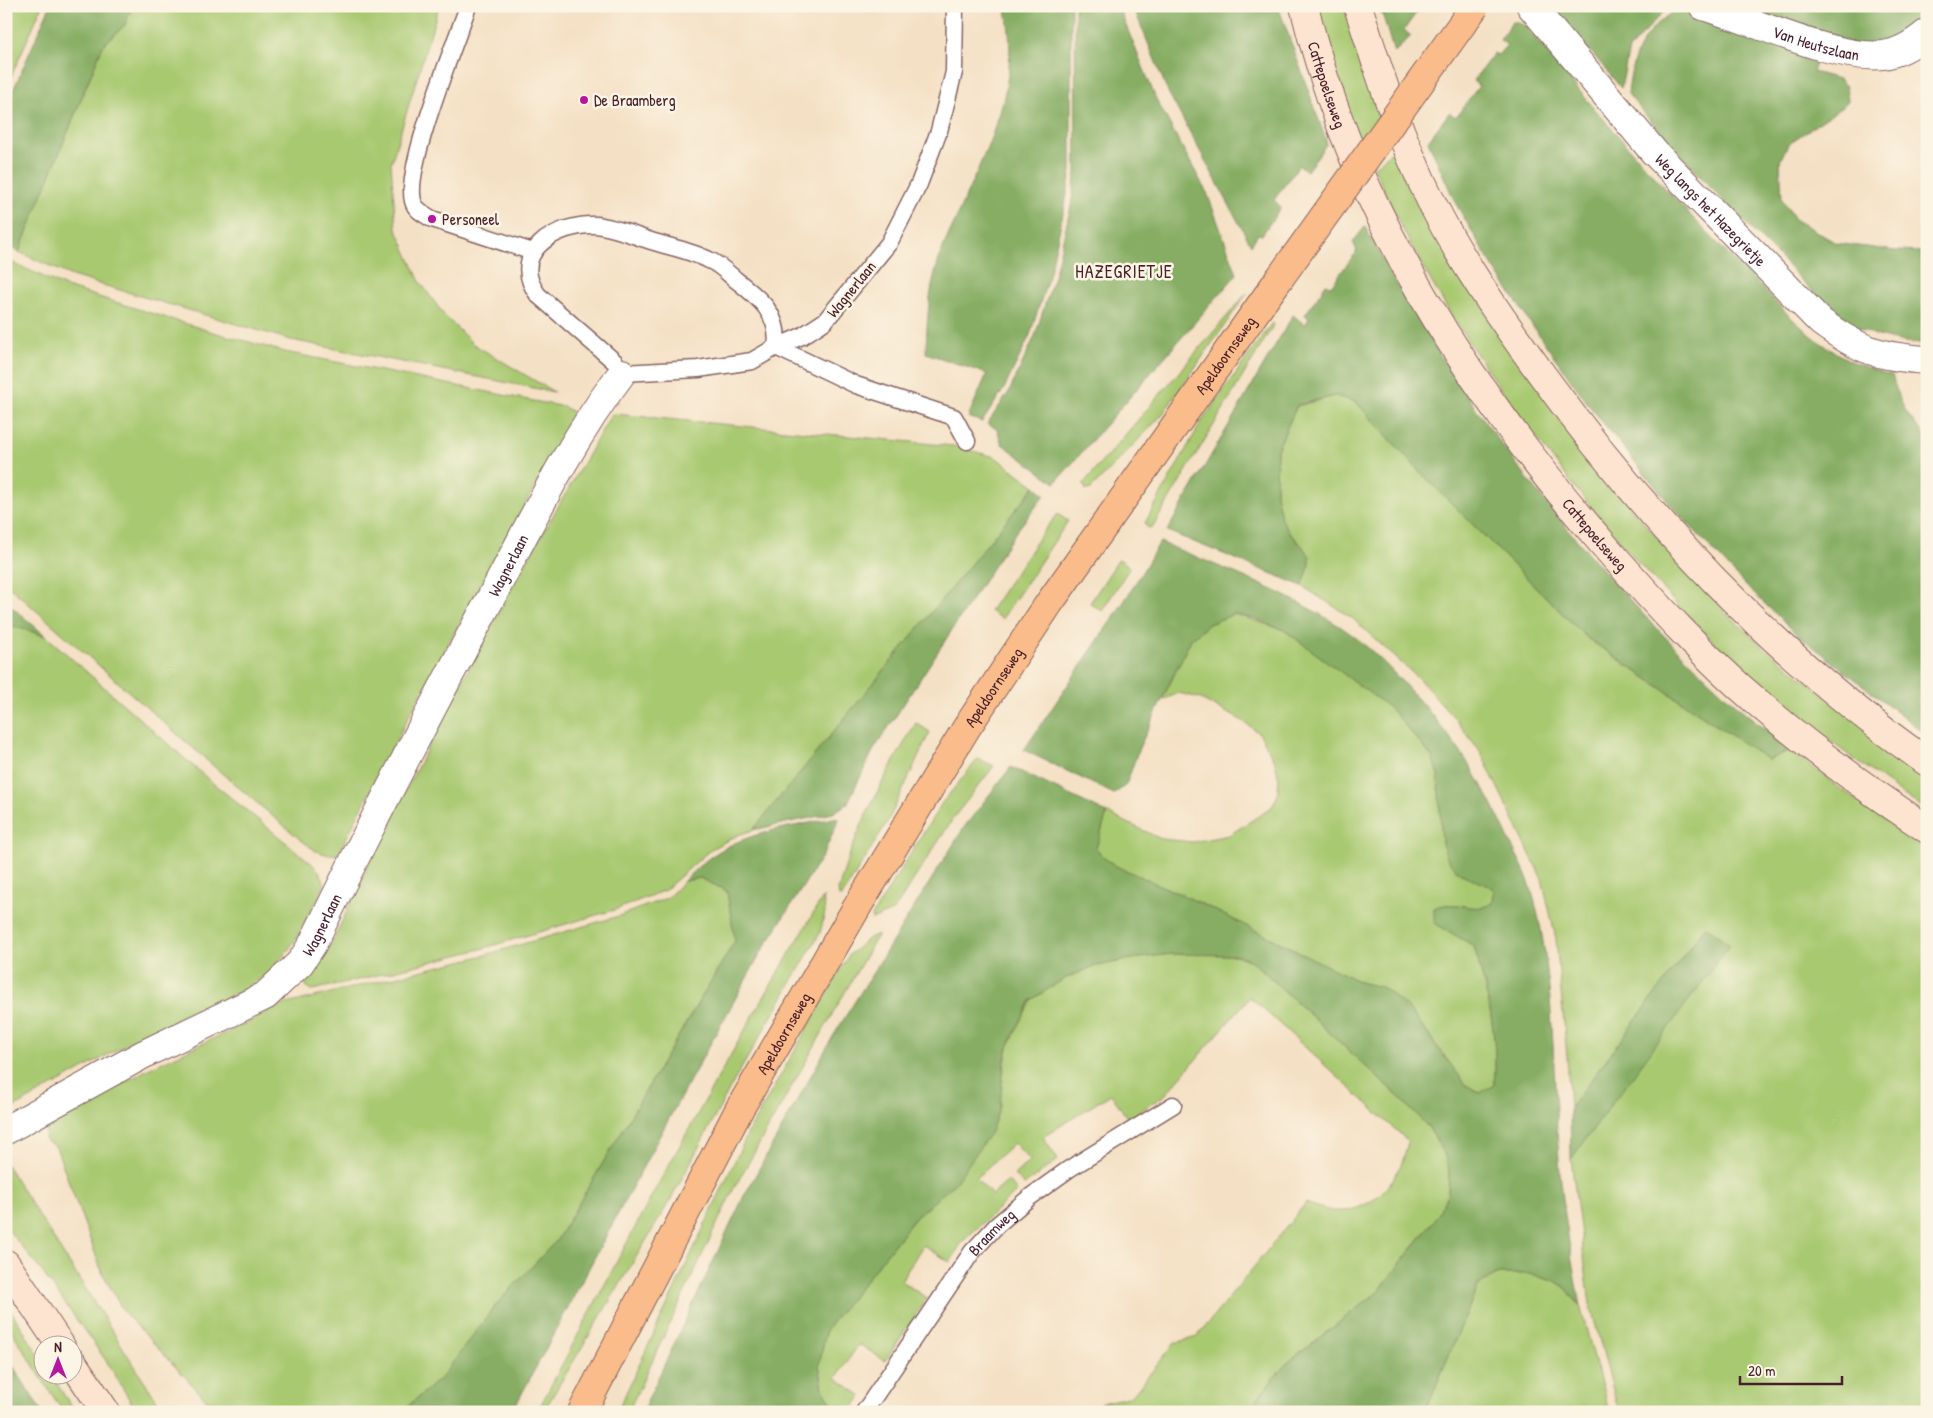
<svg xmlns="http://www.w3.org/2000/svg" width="1933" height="1418" viewBox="0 0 1933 1418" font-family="'Patrick Hand',sans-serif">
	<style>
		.green { fill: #a9c971; stroke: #7a744e }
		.forest { fill: #86ad63; stroke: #686647 }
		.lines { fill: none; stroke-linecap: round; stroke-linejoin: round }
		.lane-casing { stroke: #866361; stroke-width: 19 }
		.street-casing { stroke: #866361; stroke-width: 30 }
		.secondary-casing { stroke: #866361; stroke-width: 30 }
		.primary-casing { stroke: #866361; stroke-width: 30 }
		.lane { stroke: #fff; stroke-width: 16 }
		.street { stroke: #fff; stroke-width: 28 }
		.secondary { stroke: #fde4d0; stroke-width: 28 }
		.primary { stroke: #f9bc8a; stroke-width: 28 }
		.primary-bridge-casing { stroke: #866361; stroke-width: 30; stroke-linecap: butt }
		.primary-bridge { stroke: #f9bc8a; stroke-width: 28 }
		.poi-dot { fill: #b5179e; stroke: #fcf5e5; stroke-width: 2 }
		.labels { text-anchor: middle; stroke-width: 5; stroke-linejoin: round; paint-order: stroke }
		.street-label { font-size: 16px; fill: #4a1f2b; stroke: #fcf5e5 }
		.poi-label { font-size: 16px; fill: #4a1f2b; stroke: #fcf5e5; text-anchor: start }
		.neighbourhood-label { font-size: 18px; letter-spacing: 1px; fill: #4a1f2b; stroke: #fcf5e5 }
	</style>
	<rect width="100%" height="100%" fill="#fcf5e5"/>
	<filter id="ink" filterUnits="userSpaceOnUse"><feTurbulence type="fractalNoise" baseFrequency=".02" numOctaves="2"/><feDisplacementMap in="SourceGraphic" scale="10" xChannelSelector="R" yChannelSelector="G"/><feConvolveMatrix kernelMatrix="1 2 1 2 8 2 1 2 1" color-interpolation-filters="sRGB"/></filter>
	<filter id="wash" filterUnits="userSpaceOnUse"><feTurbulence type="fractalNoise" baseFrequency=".0096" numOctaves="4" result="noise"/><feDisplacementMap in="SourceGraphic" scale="20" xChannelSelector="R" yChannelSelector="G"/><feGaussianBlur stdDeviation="1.12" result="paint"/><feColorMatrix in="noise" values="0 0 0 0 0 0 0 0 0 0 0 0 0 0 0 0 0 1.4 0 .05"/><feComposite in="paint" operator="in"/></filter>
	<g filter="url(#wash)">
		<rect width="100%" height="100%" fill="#f4e0c4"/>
		<g class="green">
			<path d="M6,6H42L6,88Z"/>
			<path d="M132,6H439L391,163L396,228L420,282L444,315L473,344L554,392L291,340L72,276L19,252L103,45L125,25Z"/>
			<path d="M1314,6H1344L1383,116L1356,140Z"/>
			<path d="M1396,148L1633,511L1728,615L1767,650L1927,774V811C1850,758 1774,701 1708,636C1633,562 1566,480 1505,395C1454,323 1408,249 1374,167Z"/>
			<path d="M6,260L66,287L213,332L285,352L564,407L573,412L572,419L414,706L338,854L329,855L316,851L301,840L218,770L6,584Z"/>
			<path d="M1247,293L1162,415L1091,489L1086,490L1083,484Z"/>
			<path d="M1272,323L1274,324L1154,525L1150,528L1147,527L1145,523L1203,419Z"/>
			<path d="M1335,396L1356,402L1422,474L1587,638L1768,760L1791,750L1838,787L1927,849V1412H1619L1590,1304L1571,1159L1594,1127L1706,926L1570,1108L1567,1056L1556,939L1542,879L1480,751L1452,715L1419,679L1352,618L1302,586L1310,564L1303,546L1289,532L1281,518L1276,494L1277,450L1297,406Z"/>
			<path d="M615,414L954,446L995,457L1035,486L753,830L738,835L711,849L665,890L617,909L481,949L362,979L312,990L306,986L305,980L332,943L371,859L444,715L522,569L611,415Z"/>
			<path d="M1058,514L1068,521L1002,619L990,611L1043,532Z"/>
			<path d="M1119,559L1130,567L1102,611L1090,603Z"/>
			<path d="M1234,614L1284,630L1391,708L1432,757L1438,775L1442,844L1459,873L1490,886L1494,891L1493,903C1472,915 1459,898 1434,908L1435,923L1474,946C1487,994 1499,1035 1494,1085L1480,1093L1466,1085L1409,1009L1382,987L1362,983L1198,902L1116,866L1104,858L1096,848L1107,813L1161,839L1193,842L1229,835L1271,808L1277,797L1279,780L1275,762L1260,734L1243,721L1199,698L1179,693L1162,700L1191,639L1209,624Z"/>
			<path d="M6,624L46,636L209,780L310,862L319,871L325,884L295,941L272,970L246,989L136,1039L6,1112Z"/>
			<path d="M916,723L930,732L889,819L842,896L839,897L838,891C854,831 884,777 916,723Z"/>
			<path d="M978,759L994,766L954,817L894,910L872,920V916L942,803Z"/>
			<path d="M700,878L727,891L735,941L557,1240L495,1306L442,1377L401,1412H218L123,1311L102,1272L56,1147L45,1140L46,1126L152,1067L255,1019L274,1007L485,955L619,916L667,898L684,881Z"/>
			<path d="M823,897L825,912L820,933L734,1081L671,1199L543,1412H537L656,1188L751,1019Z"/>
			<path d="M878,934L733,1190L628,1412H617L749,1131L849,955L870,937Z"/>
			<path d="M1171,954L1236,955L1252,961L1400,1098L1429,1128L1443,1151L1449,1167L1448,1194L1438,1215L1379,1291L1286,1364L1246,1412H1095L1102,1403L1132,1396L1175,1343L1197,1337L1306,1203C1315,1206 1327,1211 1336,1211C1375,1213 1403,1175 1408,1141L1250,997L1165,1095L1128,1119L1111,1094L1043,1137L1058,1160L1024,1185L1014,1175L1030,1160L1014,1143L976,1178L992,1195L1008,1181L1017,1191L962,1242L950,1262L923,1245L901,1281L927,1298L885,1361L859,1344L836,1378L862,1396L849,1412H837L823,1389L819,1365L826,1330L916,1217L956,1182L1002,1080L1008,1047L1031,1000L1064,979L1092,967L1131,959Z"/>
			<path d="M6,1164L164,1412H137L107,1362L43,1273L6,1227Z"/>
			<path d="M1499,1274H1531L1554,1280L1566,1288L1580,1306L1609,1412H1425L1478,1286Z"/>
			<path d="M6,1303L42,1360V1376H52L75,1412H63L6,1322Z"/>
		</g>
		<g class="forest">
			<path d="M50,6H132L125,25L103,45L19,252L6,246V107Z"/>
			<path d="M1005,6H1071V172L1065,205L1050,272L1030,335L1004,389L982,422L968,417L987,374L926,353C927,322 928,293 938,263C942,248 949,234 955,221C986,148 1023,88 1005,6Z"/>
			<path d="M1075,6H1118L1156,99L1207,193L1237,274L1055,483L1002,444L997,429L987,424L1009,392L1035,336L1055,273L1071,206L1076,172Z"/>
			<path d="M1133,6H1278L1327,143L1307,171L1299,165L1274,200L1281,207L1262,235L1258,234L1251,245L1168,92Z"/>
			<path d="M1380,6H1421L1404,30L1411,36L1394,53Z"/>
			<path d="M1553,6H1658L1666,9L1629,49L1621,88Z"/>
			<path d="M1735,6H1927V21L1902,39L1860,46Z"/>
			<path d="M1677,9L1727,24L1818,55L1813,72L1839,79L1846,86L1848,101L1842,107L1788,144L1780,161L1782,199L1795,219L1836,243L1896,251L1927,252V345C1904,342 1878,339 1857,327C1826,309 1803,281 1778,256C1725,204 1675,151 1628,94C1632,54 1642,32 1677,9Z"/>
			<path d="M1512,22H1518L1526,27C1595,111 1666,193 1743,269C1766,291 1787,316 1811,335C1833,354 1863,369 1892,375C1899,402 1907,417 1927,437V735L1798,635L1747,587L1668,502L1591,408L1531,324L1488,259L1456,204L1428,141L1449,113L1456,117L1479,86L1473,81L1494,53L1498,55L1507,45L1500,40Z"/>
			<path d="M1365,227C1458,402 1581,562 1726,696C1747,715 1769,732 1791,750L1768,760L1587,638L1422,474L1356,402L1335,396L1297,405L1277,450L1276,494L1281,518L1289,532L1310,556V564L1302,586L1167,531L1293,315L1305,325L1309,318L1305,315L1326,284L1331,286L1357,251L1353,242Z"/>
			<path d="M1922,378H1927V404L1920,391Z"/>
			<path d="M1035,486L1045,495L1015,533L894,719L873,751L847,804L833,813L753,830Z"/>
			<path d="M1160,542C1222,568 1285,591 1341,627C1372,647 1399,678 1424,706C1463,750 1486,788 1510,842C1517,856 1525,870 1530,885C1556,969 1552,1072 1559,1160C1563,1209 1571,1257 1580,1306L1566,1288L1554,1280L1531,1274H1499L1487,1279L1478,1286L1425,1412H1246L1286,1364L1379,1291L1438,1215L1448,1194L1449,1168L1443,1151L1429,1128L1400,1098L1252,961L1236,955L1171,954L1131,959L1092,967L1064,979L1031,1000L1008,1047L1004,1062L1000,1107L991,1132L956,1182L916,1217L826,1330L819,1365L823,1389L837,1412H642L744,1196L832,1038L965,826L1011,767L1107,813L1096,848L1104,858L1116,866L1198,902L1362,983L1382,987L1409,1009L1466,1085L1480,1093L1494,1085C1499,1036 1487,993 1474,946L1434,923V908C1459,898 1472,915 1493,903L1494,891L1489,886L1459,873L1449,862L1442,844L1438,775L1432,757L1391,709L1284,630L1255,619L1234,614L1209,624L1191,639L1139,748L1126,785L1114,794L1024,750L1129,594Z"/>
			<path d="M6,602L46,636L6,624Z"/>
			<path d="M834,818L839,819L823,855L760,954L667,1122L512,1412H401L442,1377L495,1306L557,1240L735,941L727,891L700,878L684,881C728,832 774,831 834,818Z"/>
			<path d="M1706,926L1730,945L1571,1159L1570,1108Z"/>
			<path d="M6,1355L42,1412H14L6,1400Z"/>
		</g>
	</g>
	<g filter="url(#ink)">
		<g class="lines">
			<g class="lane-casing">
				<g id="lane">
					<path d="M468,6C455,45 404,167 413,201C415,210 424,214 432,219L533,252"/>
					<path d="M955,6L954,72L939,131L919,184L889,243L825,321L802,336L776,347L752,361L698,369L622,373L615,362L538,295C507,253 557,223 596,225C614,227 633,235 651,241C670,247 691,251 709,260C719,264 728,273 736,280C759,298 781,315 776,347L856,385L954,417L967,441"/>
					<path id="s1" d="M864,1412L972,1252L997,1225L1030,1197L1069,1169L1173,1105"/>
				</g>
			</g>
			<g class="street-casing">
				<g id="street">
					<path id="s2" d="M1531,6L1654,152L1821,322C1859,350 1880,357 1927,360"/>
					<path id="s3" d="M1703,6C1753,20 1834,60 1883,55C1899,53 1915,43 1927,33"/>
					<path id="s4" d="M6,1130L144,1054L265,996L300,963L312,945C370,826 431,708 494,592C533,518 571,440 622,373"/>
				</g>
			</g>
			<g class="secondary-casing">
				<g id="secondary">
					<path id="s5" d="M1304,6C1353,212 1471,393 1609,551C1656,604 1703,656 1757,702C1810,748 1868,790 1927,829"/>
					<path d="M1358,6C1379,73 1400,138 1431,201C1462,263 1502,320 1543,376C1651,524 1776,657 1927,762"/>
					<path d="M6,1264L61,1346"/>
					<path d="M72,1362L106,1412"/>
				</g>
			</g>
			<g class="primary-casing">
				<g id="primary">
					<path id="s6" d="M582,1412L740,1108L860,902L967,727L1050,602L1279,279"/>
				</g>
			</g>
			<use href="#lane" class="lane"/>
			<use href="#street" class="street"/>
			<use href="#secondary" class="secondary"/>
			<use href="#primary" class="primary"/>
			<g class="primary-bridge-casing">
				<path id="primary-bridge" d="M1279,279L1475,6"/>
			</g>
			<use href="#primary-bridge" class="primary-bridge"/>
		</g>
	</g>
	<g class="poi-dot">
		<circle cx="584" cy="100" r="5"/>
		<circle cx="432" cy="219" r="5"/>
	</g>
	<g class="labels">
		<g class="street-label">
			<text dy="6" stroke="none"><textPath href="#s3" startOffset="119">Van Heutszlaan</textPath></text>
			<text dy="6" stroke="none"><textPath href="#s5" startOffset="82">Cattepoelseweg</textPath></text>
			<text dy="6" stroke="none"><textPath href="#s2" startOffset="272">Weg langs het Hazegrietje</textPath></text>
			<text transform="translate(851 289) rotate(-51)" y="6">Wagnerlaan</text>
			<text dy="6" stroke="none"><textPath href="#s6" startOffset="1239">Apeldoornseweg</textPath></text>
			<text dy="6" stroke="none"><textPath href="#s5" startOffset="609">Cattepoelseweg</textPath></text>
			<text dy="6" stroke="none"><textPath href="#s4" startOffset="789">Wagnerlaan</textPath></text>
			<text dy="6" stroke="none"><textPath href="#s6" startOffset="834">Apeldoornseweg</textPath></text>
			<text dy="6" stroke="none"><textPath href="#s4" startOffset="384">Wagnerlaan</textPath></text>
			<text dy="6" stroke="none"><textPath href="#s6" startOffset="429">Apeldoornseweg</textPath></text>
			<text dy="6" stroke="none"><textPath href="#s1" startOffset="221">Braamweg</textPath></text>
		</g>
		<g class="poi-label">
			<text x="594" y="106">De Braamberg</text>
			<text x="442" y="225">Personeel</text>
		</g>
		<g class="neighbourhood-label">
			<text x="1124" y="278">HAZEGRIETJE</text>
		</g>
	</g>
	<rect width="1933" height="1418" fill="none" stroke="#fcf5e5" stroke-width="25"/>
	<g transform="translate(58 1360)"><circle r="24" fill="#fcf5e5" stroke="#b59f9b"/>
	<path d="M0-4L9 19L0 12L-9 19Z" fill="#b5179e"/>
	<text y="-8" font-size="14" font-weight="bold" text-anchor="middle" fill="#4a1f2b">N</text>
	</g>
	<path d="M1740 1376v8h102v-8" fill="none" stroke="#4a1f2b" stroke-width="2.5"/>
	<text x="1748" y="1376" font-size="15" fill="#4a1f2b" stroke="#fcf5e5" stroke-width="4" paint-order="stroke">20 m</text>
</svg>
